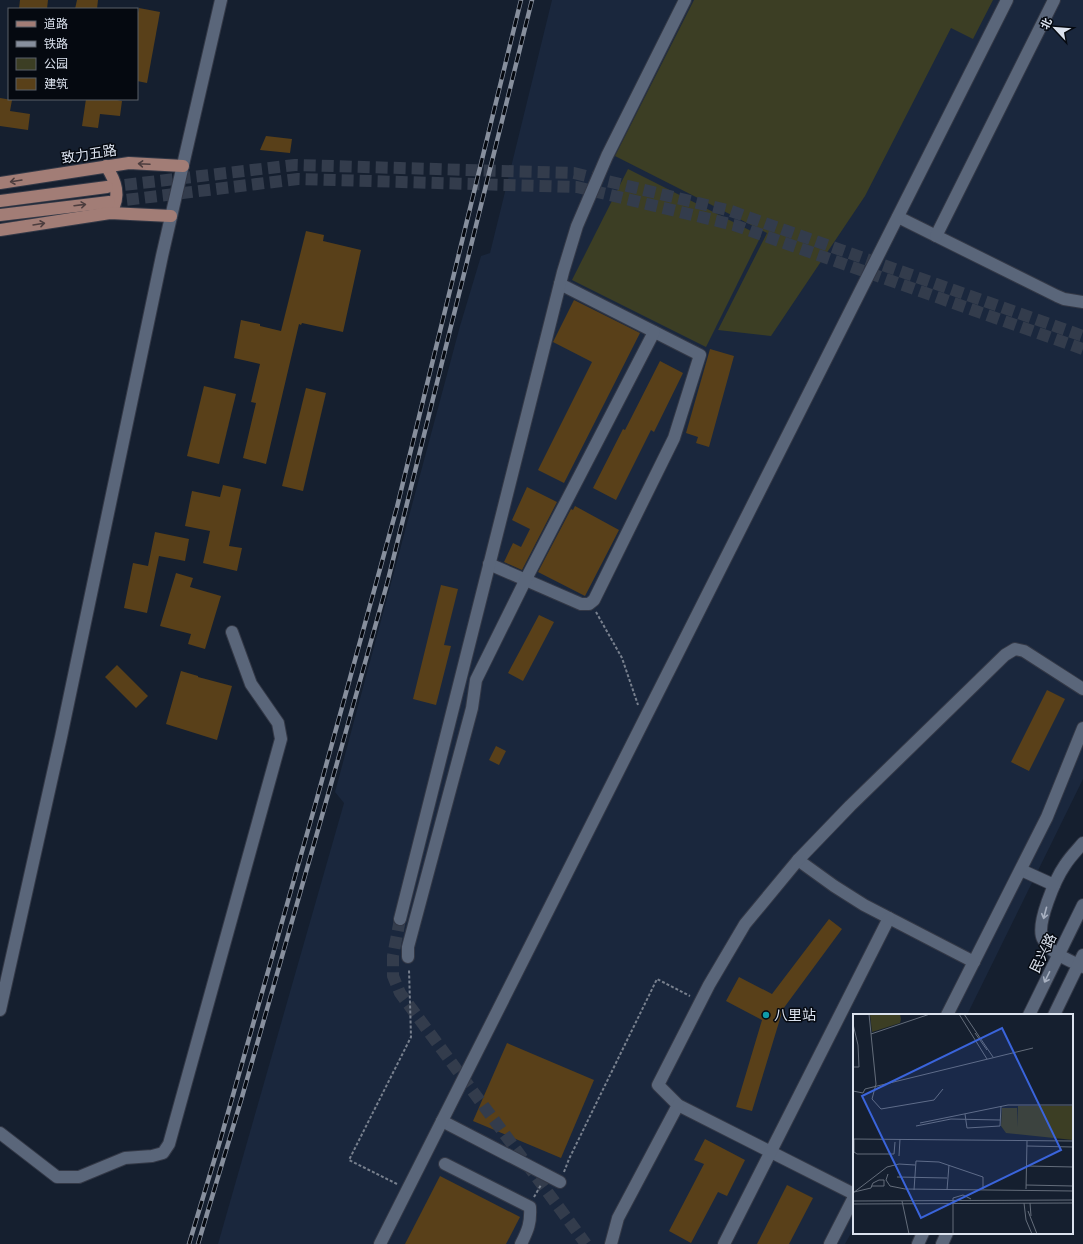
<svg xmlns="http://www.w3.org/2000/svg" width="1083" height="1244" viewBox="0 0 1083 1244" font-family="'Nunito Sans','Noto Sans SC',sans-serif">
	<style>
		.built { fill: #1a273d }
		.green { fill: #3c3e24 }
		.building { fill: #594019 }
		.lines { fill: none; stroke-linecap: round; stroke-linejoin: round }
		.minor-tunnel { stroke: #333c4c; stroke-width: 12; stroke-dasharray: 12 6; stroke-linecap: butt }
		.major-tunnel { stroke: #333c4c; stroke-width: 12; stroke-dasharray: 12 6; stroke-linecap: butt }
		.minor-casing { stroke: #333846; stroke-width: 14 }
		.major-casing { stroke: #333846; stroke-width: 14 }
		.path { stroke: #78808e; stroke-width: 2; stroke-dasharray: 3 2; stroke-linecap: butt }
		.minor { stroke: #5a667a; stroke-width: 12 }
		.major { stroke: #a27d76; stroke-width: 12 }
		.rail-casing { stroke: #878f9d; stroke-width: 4.5 }
		.rail { stroke: #050910; stroke-width: 3; stroke-dasharray: 9; stroke-linecap: butt }
		.oneway { stroke: #4c3d3e }
		.oneway2 { stroke: #a7b0c0 }
		.culture-dot { fill: #0f9aa8; stroke: #050910; stroke-width: 1.5 }
		.labels { text-anchor: middle; stroke-width: 3; stroke-linejoin: round; paint-order: stroke }
		.street-label { font-size: 14px; fill: #dbe2ee; stroke: #050910 }
		.poi-label { font-size: 14px; fill: #dbe2ee; stroke: #050910; text-anchor: start }
		.inset-road { fill: none; stroke: #646d7b; stroke-width: 1 }
		.view { fill: #3a64db; fill-opacity: 0.15; stroke: #3a64db; stroke-width: 2 }
		.inset-edge { fill: none; stroke: #dbe2ee; stroke-width: 2 }
	</style>
	<rect width="100%" height="100%" fill="#151f2f"/>
	<path class="built" d="M552,0H1083V779L967,1015H854V1228L845,1244H218L344,803L335,792L460,326L481,256L490,253Z"/>
	<g class="green">
		<path d="M694,0H993L973,39L951,28L865,196L771,336L718,330L767,233L615,156Z"/>
		<path d="M628,169L761,236L706,347L572,280Z"/>
	</g>
	<g class="building">
		<path d="M20,0H48L47,9H19Z"/>
		<path d="M77,0H98L97,9H75Z"/>
		<path d="M139,8L160,12L147,83L137,81V18Z"/>
		<path d="M0,98L12,100L10,111L30,114L28,130L0,126Z"/>
		<path d="M86,99H112L122,101L120,116L100,114L98,128L82,126Z"/>
		<path d="M266,136L292,139L290,153L260,150Z"/>
		<path d="M306,231L324,235L323,241L361,250L343,332L302,323L301,325L299,324L266,464L243,458L256,403L251,402L260,364L234,358L241,320L260,324V326L281,331Z"/>
		<path d="M574,300L640,333L564,483L538,470L592,362L553,342Z"/>
		<path d="M710,349L734,356L709,447L696,443L698,437L686,433Z"/>
		<path d="M660,361L683,373L654,432L651,430L616,500L593,488L623,429L625,430Z"/>
		<path d="M204,386L236,394L219,464L187,456Z"/>
		<path d="M306,388L326,393L303,491L282,486Z"/>
		<path d="M223,485L241,489L229,546L242,548L237,571L203,563L210,531L185,526L192,491L220,497Z"/>
		<path d="M527,487L557,502L522,570L504,562L513,543L521,547L530,529L512,520Z"/>
		<path d="M575,506L619,530L585,596L538,572L571,509L573,510Z"/>
		<path d="M155,532L189,539L185,561L159,556L147,613L124,608L133,563L148,566Z"/>
		<path d="M176,573L193,578L190,587L221,596L205,649L188,644L191,634L160,626Z"/>
		<path d="M441,585L458,589L444,645L451,646L436,705L413,699Z"/>
		<path d="M539,615L554,622L523,681L508,673Z"/>
		<path d="M117,665L148,696L136,708L105,677Z"/>
		<path d="M181,671L198,676V677L232,686L217,740L166,724Z"/>
		<path d="M1047,690L1065,699L1029,771L1011,762Z"/>
		<path d="M496,746L506,751L499,765L489,760Z"/>
		<path d="M829,919L842,929L783,1009L752,1111L736,1107L762,1020L726,1001L739,977L772,994Z"/>
		<path d="M507,1043L594,1080L561,1158L473,1121Z"/>
		<path d="M705,1139L745,1160L727,1196L718,1192L691,1243L669,1231L704,1164L694,1160Z"/>
		<path d="M440,1176L520,1217L506,1244H405Z"/>
		<path d="M787,1185L813,1198L789,1244H757Z"/>
	</g>
	<g class="lines">
		<path class="minor-tunnel" d="M400,919L393,956V976L400,993L586,1244"/>
		<g class="major-tunnel">
			<path d="M107,187L295,165L574,173L731,211L1083,336"/>
			<path d="M109,202L298,179L577,187L734,225L1083,349"/>
		</g>
		<g class="minor-casing">
			<g id="minor">
				<path d="M898,217L1057,296L1064,299L1083,302"/>
				<path d="M936,236L1054,0"/>
				<path d="M489,564L581,604H589L594,600L674,438L700,355L560,284"/>
				<path d="M1083,843C1077,850 1070,857 1065,865C1056,878 1035,925 1043,939C1051,954 1069,960 1083,967"/>
				<path d="M798,860L834,886L864,905L974,962"/>
				<path d="M1021,870L1054,885"/>
				<path d="M400,919L563,272L577,226L607,156L685,0"/>
				<path d="M408,957V947L472,708L476,680L526,579L654,332"/>
				<path d="M0,1010L61,737L162,256L221,0"/>
				<path d="M947,1015L1047,817L1083,728"/>
				<path d="M1029,1015L1083,905"/>
				<path d="M1054,1015L1083,955"/>
				<path d="M442,1121L560,1182"/>
				<path d="M0,1133L57,1177H79L125,1158L152,1156L163,1153L169,1144L281,739L278,723L251,684L232,632"/>
				<path d="M445,1164L530,1207C531,1223 528,1230 521,1244"/>
				<path d="M854,1194L678,1105L658,1085L709,985L745,924L798,860L850,806L1005,655L1015,649L1024,651L1083,689"/>
				<path d="M380,1244L1007,0"/>
				<path d="M611,1244L618,1218L678,1105"/>
				<path d="M724,1244L889,918"/>
				<path d="M830,1244L854,1197"/>
				<path d="M918,1244L923,1233"/>
				<path d="M942,1244L947,1233"/>
			</g>
		</g>
		<g class="major-casing">
			<g id="major">
				<path d="M106,166C116,181 121,196 111,212"/>
				<path d="M0,183L129,163L183,166"/>
				<path d="M0,201L107,187"/>
				<path d="M0,215L109,202"/>
				<path d="M0,230L110,213L171,216"/>
			</g>
		</g>
		<g class="path">
			<path d="M596,612L622,658L638,705"/>
			<path d="M564,1172L569,1159L657,979L690,996"/>
			<path d="M397,1184L349,1160L411,1037L409,969"/>
			<path d="M534,1197L541,1185"/>
		</g>
		<use href="#minor" class="minor"/>
		<use href="#major" class="major"/>
		<g class="rail-casing">
			<g id="rail">
				<path d="M189,1244L220,1141L316,802L397,507L521,0"/>
				<path d="M198,1244L242,1097L341,749L387,584L532,0"/>
			</g>
		</g>
		<use href="#rail" class="rail"/>
	</g>
	<defs><path id="oneway-shaft" d="M-6 0H5M1.5-3L5.5 0L1.5 3" fill="none" stroke-width="1.6" stroke-linecap="round" stroke-linejoin="round"/></defs>
	<g class="oneway">
		<use href="#oneway-shaft" transform="translate(144 164) rotate(-177)"/>
		<use href="#oneway-shaft" transform="translate(16 181) rotate(171)"/>
		<use href="#oneway-shaft" transform="translate(80 205) rotate(-7)"/>
		<use href="#oneway-shaft" transform="translate(39 224) rotate(-9)"/>
	</g>
	<g class="oneway2">
		<use href="#oneway-shaft" transform="translate(1045 913) rotate(105)"/>
		<use href="#oneway-shaft" transform="translate(1047 977) rotate(116)"/>
	</g>
	<circle class="culture-dot" cx="766" cy="1015" r="4"/>
	<g class="labels">
		<g class="street-label">
			<text transform="translate(89 154) rotate(-9)" y="5">致力五路</text>
			<text transform="translate(1043 953) rotate(-64)" y="5">民兴路</text>
		</g>
		<g class="poi-label">
			<text x="774" y="1020">八里站</text>
		</g>
	</g>
	<g transform="translate(853 1014)">
		<rect width="220" height="220" fill="#151f2f"/>
		<path d="M17,0H47L48,5L47,9L19,18ZM165,92H220V126L153,119L148,112L149,94H164V113Z" fill="#3c3e24"/>
		<path class="inset-road" d="M16,0L23,70L19,85L28,95L81,86L90,75M106,0L134,45M111,0L140,43M0,10L5,31L6,53H0M122,19L134,36M18,20L77,0M0,77L10,79L12,75L180,34M112,100L114,114L147,112L148,92M67,109L155,91H220M63,112L98,105L147,106M0,125L220,127M1,125V138L4,140H41L42,128M174,132L220,133M46,142L47,125M174,152L220,153M35,160L33,166L37,172L52,175L220,177M44,163L94,164M173,171L220,172M173,175L174,127M61,176L63,147L86,148L130,163V175M94,176L96,151M1,178L18,174L19,171L20,169L26,166H31V172H19M0,179L34,153L46,150L62,151M0,187L220,186M49,187L56,220M171,189L173,206L179,220M177,189L178,202M0,190L220,189M175,197L184,220M100,220V184L110,181L118,185"/>
		<path class="view" d="M149,14L208,136L68,204L9,82Z"/>
		<rect width="220" height="220" class="inset-edge"/>
	</g>
	<rect x="8" y="8" width="130" height="92" fill="#050910" stroke="#5b6069"/>
	<rect x="16" y="21" width="20" height="6" fill="#a27d76" stroke="#5b6069"/>
	<text x="44" y="28" font-size="12" fill="#dbe2ee">道路</text>
	<rect x="16" y="41" width="20" height="6" fill="#878f9d" stroke="#5b6069"/>
	<text x="44" y="48" font-size="12" fill="#dbe2ee">铁路</text>
	<rect x="16" y="58" width="20" height="12" fill="#3c3e24" stroke="#5b6069"/>
	<text x="44" y="68" font-size="12" fill="#dbe2ee">公园</text>
	<rect x="16" y="78" width="20" height="12" fill="#594019" stroke="#5b6069"/>
	<text x="44" y="88" font-size="12" fill="#dbe2ee">建筑</text>
	<g transform="translate(1055 28) rotate(296)" stroke="#050910" stroke-width="3" paint-order="stroke">
	<path d="M0-3L7 15L0 10L-7 15Z" fill="#dbe2ee"/>
	<text y="-6" font-size="11" font-weight="bold" text-anchor="middle" fill="#dbe2ee">北</text>
	</g>
</svg>
